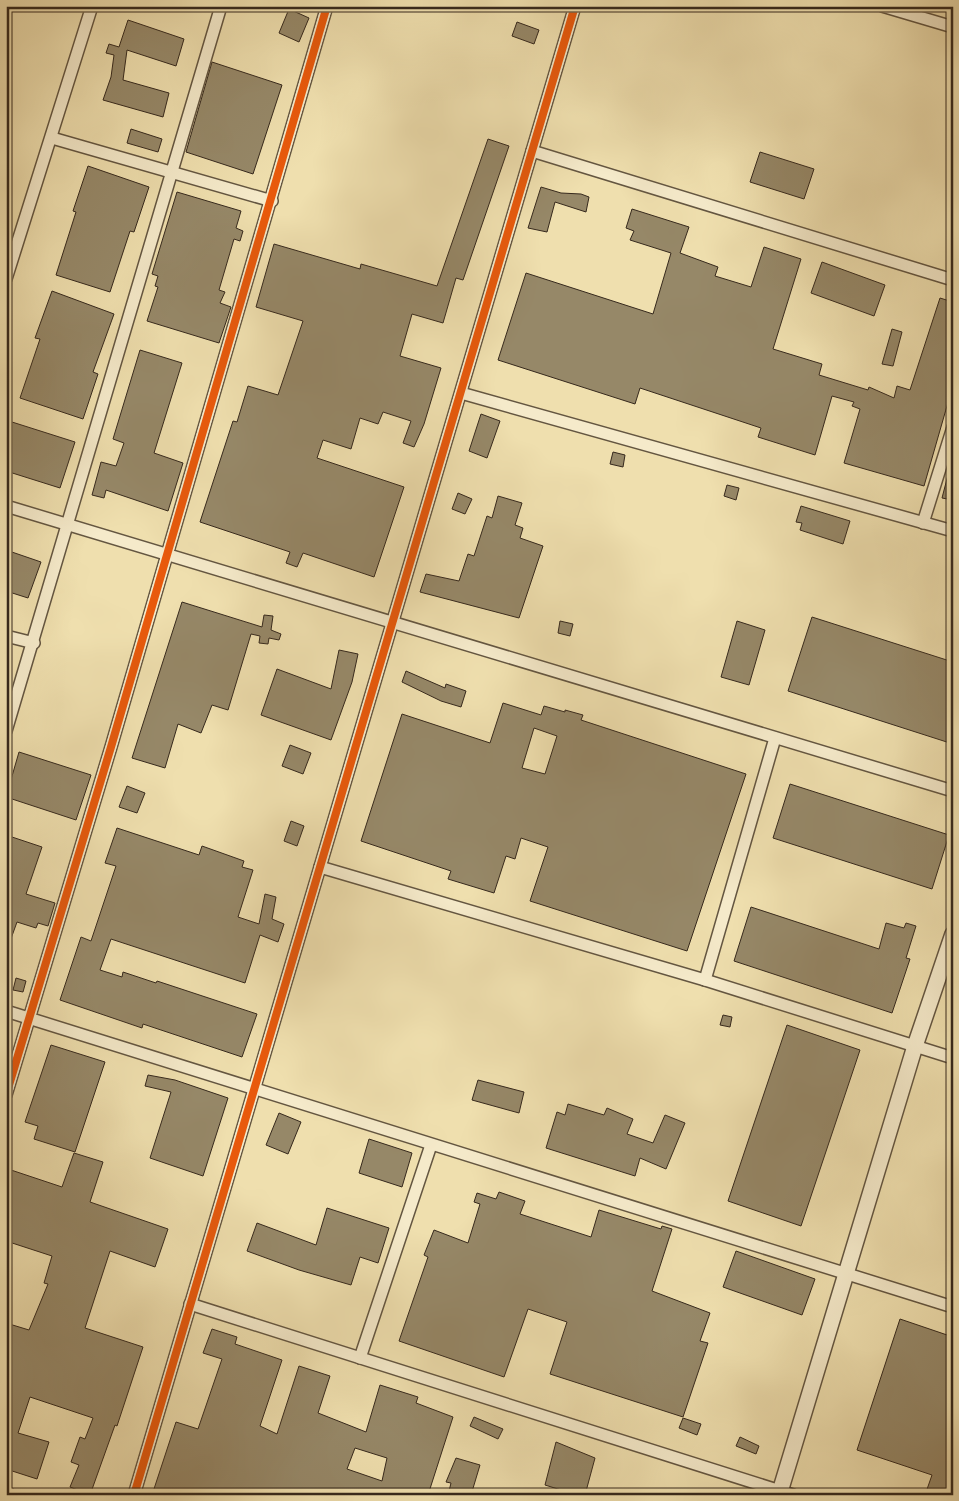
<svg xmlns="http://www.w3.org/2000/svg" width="959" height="1501" viewBox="0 0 959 1501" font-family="Cardo,serif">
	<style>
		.building { fill: #968868; stroke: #36291d; fill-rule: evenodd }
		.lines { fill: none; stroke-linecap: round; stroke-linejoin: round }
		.minor-casing { stroke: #645641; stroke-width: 14 }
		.tertiary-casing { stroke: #645641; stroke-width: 18 }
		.minor { stroke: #f5eaca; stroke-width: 11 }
		.tertiary { stroke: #f5eaca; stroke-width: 15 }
		.cycleway-casing { stroke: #f5eaca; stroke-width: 11 }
		.cycleway { stroke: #e8590c; stroke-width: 8 }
	</style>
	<rect width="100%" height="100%" fill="#efdfae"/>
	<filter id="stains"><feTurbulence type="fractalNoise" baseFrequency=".004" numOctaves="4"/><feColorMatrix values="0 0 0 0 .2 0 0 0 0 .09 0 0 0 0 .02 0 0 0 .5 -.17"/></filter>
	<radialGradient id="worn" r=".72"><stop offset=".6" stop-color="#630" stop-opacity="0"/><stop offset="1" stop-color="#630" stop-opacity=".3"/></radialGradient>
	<g class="building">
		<path d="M289,9L309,18L299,42L279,33Z"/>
		<path d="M128,20L184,39L176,66L127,50L123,80L169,93L163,117L103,100L111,77L114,55L106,53L109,44L119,47Z"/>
		<path d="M517,22L539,30L534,44L512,36Z"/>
		<path d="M212,62L282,85L253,174L186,152Z"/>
		<path d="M131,129L162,139L158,152L127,143Z"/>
		<path d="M488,139L509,146L463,280L456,278L443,323L412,314L400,356L441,368L424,424L414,447L403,443L411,421L383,412L378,424L360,418L351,449L323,440L317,458L404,487L374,577L303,553L297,567L286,563L290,552L200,522L233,421L237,422L248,386L278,395L303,321L256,307L274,244L360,269L361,264L437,286Z"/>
		<path d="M760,152L814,169L804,199L750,182Z"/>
		<path d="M88,166L149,187L134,232L130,231L110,292L56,275L76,212L73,211Z"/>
		<path d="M541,187L561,193L581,194L589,197L586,212L555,202L547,232L528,228Z"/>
		<path d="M177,192L241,211L236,228L243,231L240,241L234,239L219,290L225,292L220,303L231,307L219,343L147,321L158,287L155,286L158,276L152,274Z"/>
		<path d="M632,209L689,227L680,253L718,267L715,276L751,287L764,247L801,259L773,349L822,364L819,375L868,390L869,387L894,398L897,386L910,390L940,298L953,302V385L924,486L844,463L860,409L852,406L854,402L832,396L815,455L758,437L761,428L640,388L635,404L498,360L526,273L653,314L671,253L630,240L634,231L626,228Z"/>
		<path d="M822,262L885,285L874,316L811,293Z"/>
		<path d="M52,291L114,314L93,372L98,374L83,419L20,398L40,339L35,338Z"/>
		<path d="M892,329L902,332L893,366L882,364Z"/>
		<path d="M140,350L182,363L154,453L183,463L168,511L106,490L104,498L92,495L101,462L116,466L124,443L113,439Z"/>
		<path d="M481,414L500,421L487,458L469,451Z"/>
		<path d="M12,422L75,442L60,488L6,471V441Z"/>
		<path d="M613,452L625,455L623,467L610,464Z"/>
		<path d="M949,471H953V500L942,498Z"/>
		<path d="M727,485L739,488L736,500L724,496Z"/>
		<path d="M458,493L472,499L465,514L452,509Z"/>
		<path d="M498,496L522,503L515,525L523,528L520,538L543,546L519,618L420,592L426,574L459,581L468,554L474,556L487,516L492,518Z"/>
		<path d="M801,506L850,521L843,544L800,530L802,523L796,522Z"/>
		<path d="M6,550L41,562L28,598L6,591Z"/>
		<path d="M182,602L262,627L264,615L273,616L271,630L281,634L279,640L269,638L268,644L259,643L260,636L251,634L228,710L212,705L201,733L178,724L165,768L132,758Z"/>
		<path d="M812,617L953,662V744L788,691Z"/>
		<path d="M560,621L573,624L570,636L558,633Z"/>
		<path d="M737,621L765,630L749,685L721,677Z"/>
		<path d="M339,650L358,654L352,682L331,740L261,715L277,669L331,689Z"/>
		<path d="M406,671L445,688L446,684L466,691L461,707L441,701L402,682Z"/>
		<path d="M503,703L541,715L544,706L565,712V710L583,715L581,720L746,774L687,951L530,901L548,847L521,838L515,859L506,856L494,893L448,879L451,871L361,841L402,714L490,743ZM534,728L557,736L545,774L522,768Z"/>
		<path d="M290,745L311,753L303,774L282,766Z"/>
		<path d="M19,752L91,775L76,820L6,797Z"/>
		<path d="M790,784L949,835L932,889L773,838Z"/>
		<path d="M127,786L145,793L137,813L119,807Z"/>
		<path d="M291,821L304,826L297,846L284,841Z"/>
		<path d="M117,828L199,855L202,846L244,861L242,867L253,870L238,917L259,924L265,894L276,897L272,919L284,924L278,942L260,935L245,983L111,939L100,970L122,977L123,972L156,983L157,981L257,1014L242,1057L143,1024L142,1028L60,1000L81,937L91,941L116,866L105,863Z"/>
		<path d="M6,835L42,847L26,894L55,903L48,926L38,923L36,928L17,922L8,947Z"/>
		<path d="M751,907L879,949L886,923L904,928L906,923L916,926L906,958L910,959L892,1013L734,961Z"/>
		<path d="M16,978L26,981L23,992L13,990Z"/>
		<path d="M723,1015L732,1017L730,1027L720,1025Z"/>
		<path d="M787,1025L860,1050L801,1226L728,1201Z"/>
		<path d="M51,1045L105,1062L75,1152L34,1139L38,1126L25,1122Z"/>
		<path d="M148,1075L175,1080L228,1098L203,1176L150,1158L171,1092L145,1086Z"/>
		<path d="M478,1080L524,1092L519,1113L472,1100Z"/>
		<path d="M568,1104L604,1115L607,1108L633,1119L627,1134L653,1143L665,1115L685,1123L666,1169L640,1158L635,1176L546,1148L557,1112L565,1115Z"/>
		<path d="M279,1113L301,1122L288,1154L266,1145Z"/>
		<path d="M369,1139L412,1153L402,1187L359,1173Z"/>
		<path d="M74,1153L103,1162L90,1202L168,1229L155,1267L110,1251L85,1328L143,1347L117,1426L115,1425L90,1495L70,1487L79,1465L71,1462L80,1437L85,1439L93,1418L30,1397L18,1433L49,1442L37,1479L6,1469V1323L29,1330L48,1284L44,1283L52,1256L6,1241V1186L11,1170L62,1187Z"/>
		<path d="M499,1192L525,1201L520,1214L591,1237L599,1210L661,1229L662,1226L672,1229L652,1291L710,1313L700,1341L708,1343L683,1417L550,1374L567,1322L528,1309L504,1377L399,1341L428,1257L424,1255L434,1230L468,1243L480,1204L474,1202L477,1193L496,1199Z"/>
		<path d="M327,1208L389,1228L378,1263L360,1257L351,1285L299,1270L247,1251L257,1223L316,1245Z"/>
		<path d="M736,1251L815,1279L802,1315L723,1287Z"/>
		<path d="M900,1319L953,1337V1495H925L932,1475L857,1450Z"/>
		<path d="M212,1329L237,1337L235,1344L282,1360L260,1426L277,1434L299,1366L330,1376L318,1413L366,1432L380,1385L418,1397L416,1403L453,1417L428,1495H152L176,1422L198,1429L222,1359L203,1353ZM355,1448L387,1458L382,1481L347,1469Z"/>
		<path d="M474,1417L503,1429L498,1439L470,1426Z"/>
		<path d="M683,1418L701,1424L697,1435L679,1428Z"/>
		<path d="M740,1437L759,1446L756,1454L736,1446Z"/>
		<path d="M556,1442L595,1458L585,1495H577L545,1485Z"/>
		<path d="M456,1458L480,1465L471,1495H448L451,1483L446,1482Z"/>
	</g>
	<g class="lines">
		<g class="minor-casing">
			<g id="minor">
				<path d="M882,6L953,27"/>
				<path d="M52,138L272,201"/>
				<path d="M532,151L953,280"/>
				<path d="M6,279L92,6"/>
				<path d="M461,393L953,531"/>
				<path d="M6,506L953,791"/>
				<path d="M923,523L953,427"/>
				<path d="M6,636L34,643"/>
				<path d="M6,731L221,6"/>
				<path d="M320,867L705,980L953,1058"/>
				<path d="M705,980L775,738"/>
				<path d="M6,1011L953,1307"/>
				<path d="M6,1095L111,747L327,6"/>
				<path d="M190,1304L793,1495"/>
				<path d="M360,1358L431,1145"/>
				<path d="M6,1493L11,1495"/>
				<path d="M134,1495L575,6"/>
			</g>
		</g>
		<g class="tertiary-casing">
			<path id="tertiary" d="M779,1495L915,1046L953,934"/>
		</g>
		<use href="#minor" class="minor"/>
		<use href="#tertiary" class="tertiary"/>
		<g class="cycleway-casing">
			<g id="cycleway">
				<path d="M6,1095L111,747L327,6"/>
				<path d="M134,1495L575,6"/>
			</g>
		</g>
		<use href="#cycleway" class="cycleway"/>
	</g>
	<rect width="959" height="1501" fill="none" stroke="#efdfae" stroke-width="25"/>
	<rect x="8" y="8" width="944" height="1486" fill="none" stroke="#36291d" stroke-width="2.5"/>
	<rect x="12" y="12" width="934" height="1476" fill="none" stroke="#36291d"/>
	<rect width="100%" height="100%" filter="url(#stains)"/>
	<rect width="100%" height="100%" fill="url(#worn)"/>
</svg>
